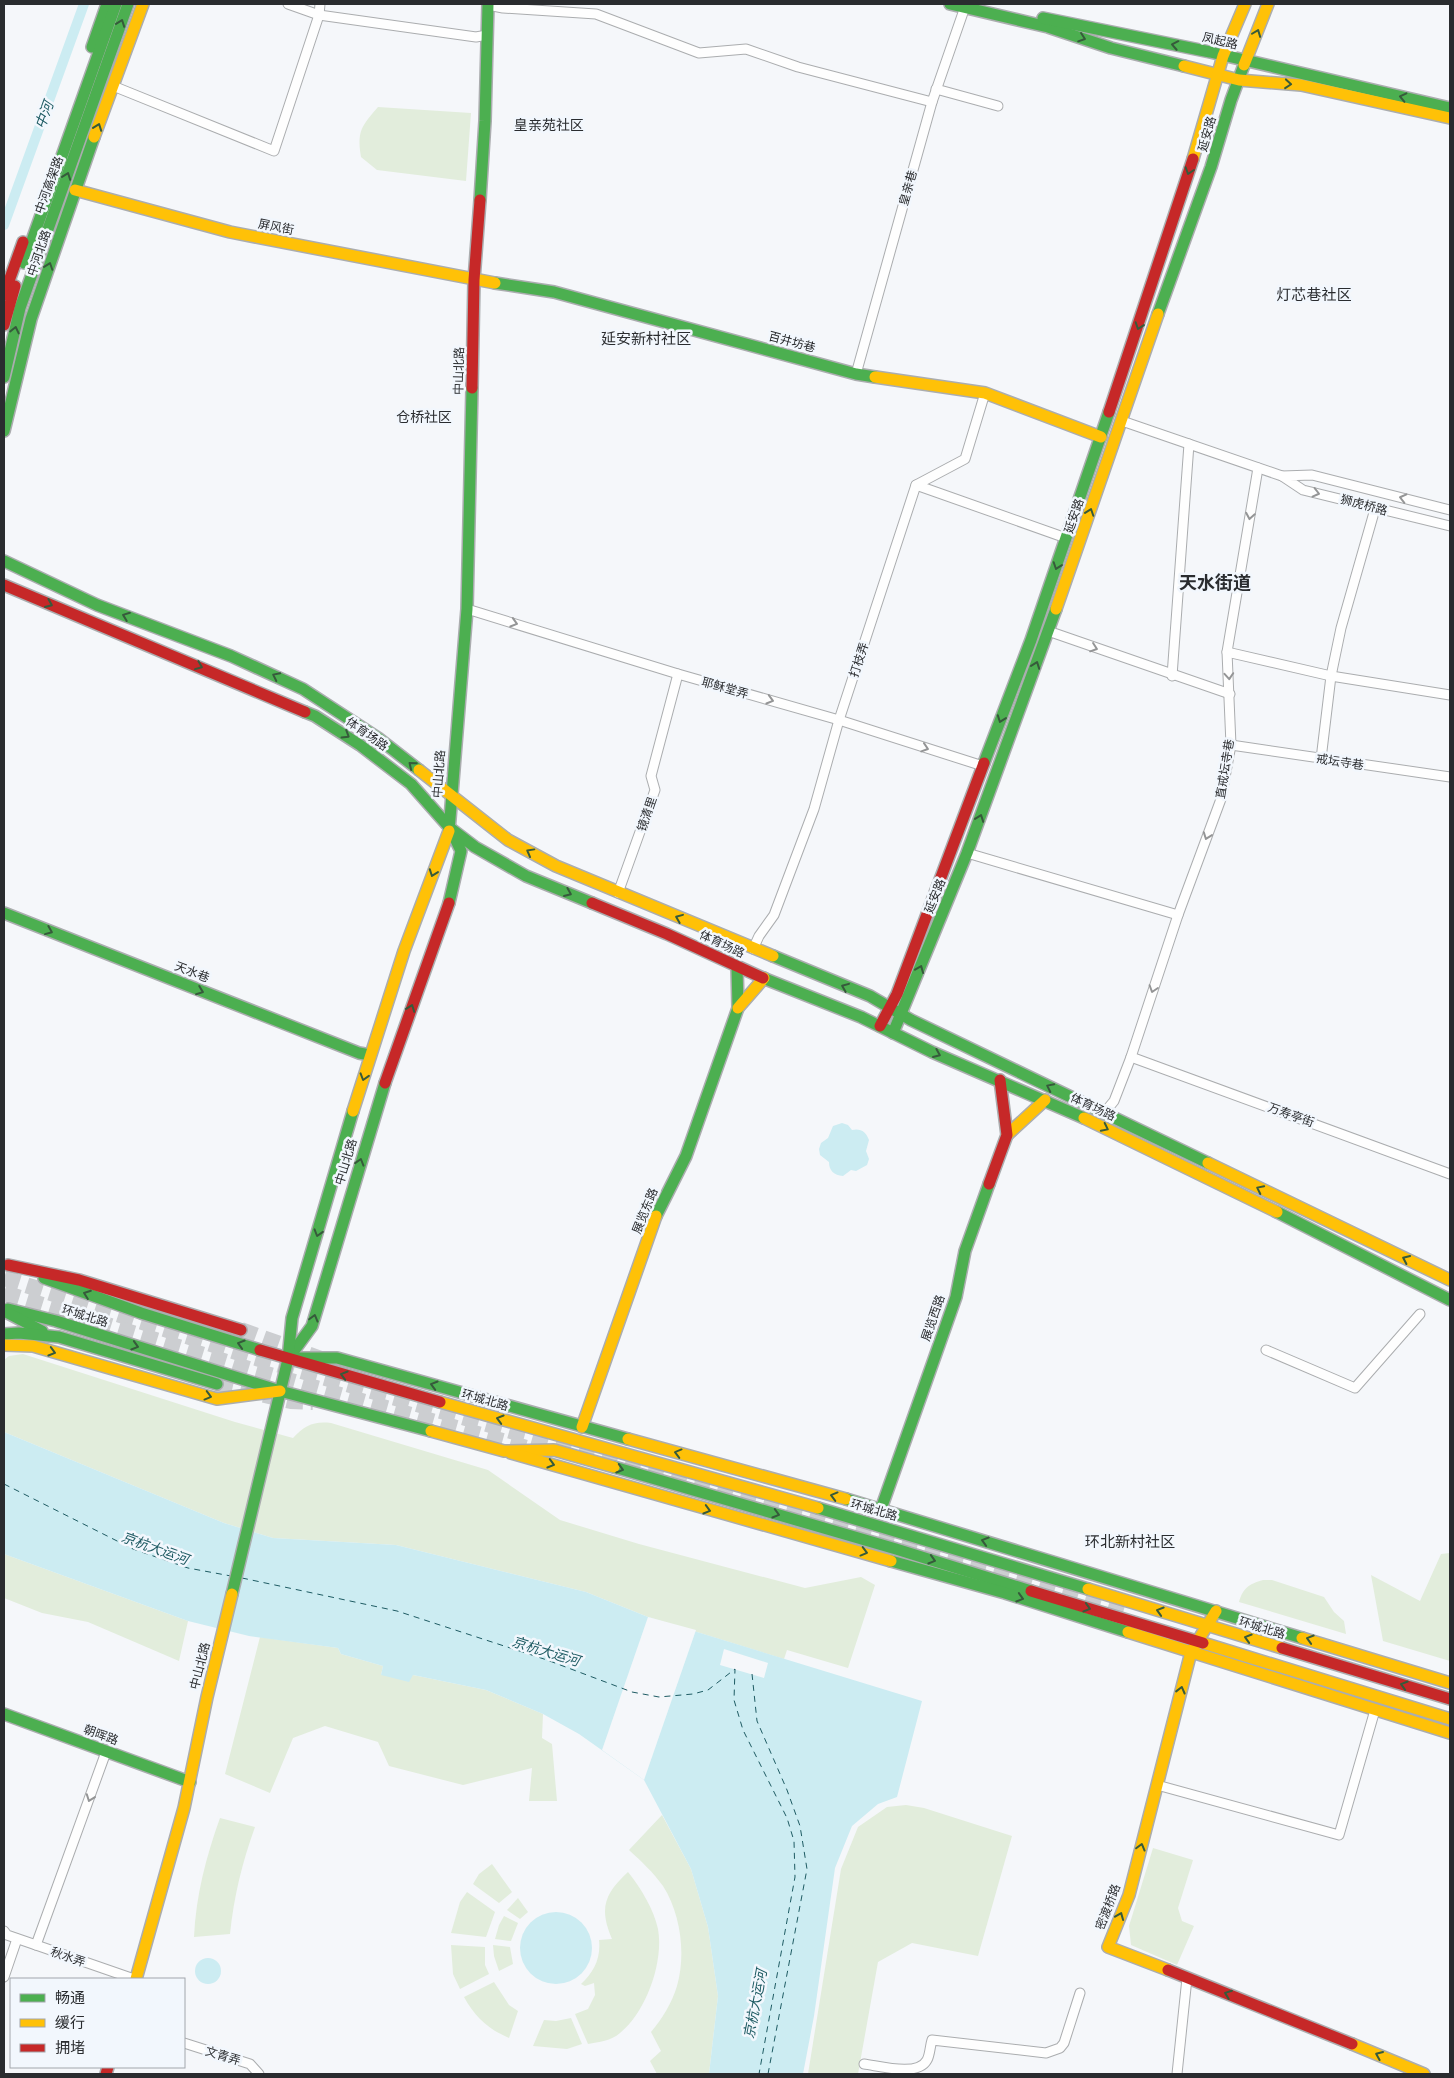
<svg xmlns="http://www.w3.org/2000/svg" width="1454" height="2078" viewBox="0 0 1454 2078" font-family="Montserrat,'Noto Sans SC',sans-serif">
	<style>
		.green { fill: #e2eddc }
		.water { fill: #ccecf2 }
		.pier { fill: #f5f7fa }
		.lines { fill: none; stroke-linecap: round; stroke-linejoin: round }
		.canal { stroke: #ccecf2; stroke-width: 10 }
		.ferry { stroke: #1e5b63; stroke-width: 1; stroke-dasharray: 6 5; stroke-linecap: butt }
		.highway-tunnel { stroke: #ccced1; stroke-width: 16; stroke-dasharray: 16 8; stroke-linecap: butt }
		.street-casing { stroke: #abadaf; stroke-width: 11 }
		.fast-casing { stroke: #abadaf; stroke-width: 14 }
		.slow-casing { stroke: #abadaf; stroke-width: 14 }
		.jam-casing { stroke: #abadaf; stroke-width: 14 }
		.street { stroke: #fefefe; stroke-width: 9 }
		.fast { stroke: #4caf50; stroke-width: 11 }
		.slow { stroke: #ffc107; stroke-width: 11 }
		.jam { stroke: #c62828; stroke-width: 11 }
		.oneway { stroke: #365a3b }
		.oneway2 { stroke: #949596 }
		.labels { text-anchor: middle; stroke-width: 5; stroke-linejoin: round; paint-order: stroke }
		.street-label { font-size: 12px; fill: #2a2c2f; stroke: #f2f7fd }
		.water-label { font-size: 14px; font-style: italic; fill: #1e5b63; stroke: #f2f7fd }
		.neighbourhood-label { font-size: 14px; fill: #2a2c2f; stroke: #f2f7fd }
		.quarter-label { font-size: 15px; fill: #2a2c2f; stroke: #f2f7fd }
		.district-label { font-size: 18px; font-weight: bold; fill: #2a2c2f; stroke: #f2f7fd }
	</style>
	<rect width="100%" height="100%" fill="#f5f7fa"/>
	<g class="green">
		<path d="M378,107L471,113L466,181L377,170L361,157C357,131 361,127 378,107Z"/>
		<path d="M23,1354L235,1422L293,1438C305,1425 314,1421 331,1423L488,1470L560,1520L639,1544L805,1588L861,1577L875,1585L848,1668L787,1650L784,1659L648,1617L586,1592L396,1545L273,1538L224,1523L4,1432V1360L9,1356Z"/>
		<path d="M1450,1553V1661L1383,1641L1371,1575L1420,1601L1441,1554Z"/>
		<path d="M4,1554L188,1621L179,1661L88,1622L42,1613L4,1598Z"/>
		<path d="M1263,1580H1272L1324,1597L1334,1612L1344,1621L1346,1634L1239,1602C1243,1588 1249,1584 1263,1580Z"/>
		<path d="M260,1637L338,1648L341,1654L383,1666L381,1675H413L486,1690L543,1714L542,1738L552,1744L557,1801H529L532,1768L463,1785L389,1766L378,1742L325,1726L293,1738L270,1793L225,1774Z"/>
		<path d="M906,1805L924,1808L1012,1836L978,1956L912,1943L878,1962L858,2074H808L841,1869L858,1827L887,1807Z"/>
		<path d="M662,1815L691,1869L708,1927L718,1996L709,2074H657L650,2061L661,2051L651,2032C662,2019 672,2003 677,1986C686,1955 681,1914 663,1886C653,1872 641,1861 629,1850Z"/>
		<path d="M220,1818L255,1827C242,1863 234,1896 230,1934L194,1937C196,1895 206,1857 220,1818Z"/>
		<path d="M1153,1848L1193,1860L1178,1908L1182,1921L1194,1926L1177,1965L1131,1945L1129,1926Z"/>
		<path d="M492,1864L512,1892L499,1903L473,1884L479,1874Z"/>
		<path d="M628,1872C641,1888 654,1910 658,1929C664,1962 646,2012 620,2033C611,2041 599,2042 588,2044L575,2014L588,2009L595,1995L594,1983L585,1986L581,1984C594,1972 601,1958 599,1940L612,1939C599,1909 604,1894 628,1872Z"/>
		<path d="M467,1892L495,1912L486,1937L451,1933L460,1902Z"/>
		<path d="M518,1898L528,1912L520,1919L507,1910Z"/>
		<path d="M504,1916L518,1923L511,1941L495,1939L499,1925Z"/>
		<path d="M451,1945L485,1947V1965L489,1974L460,1989L453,1974Z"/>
		<path d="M493,1945L510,1947L513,1964L499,1971L494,1956Z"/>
		<path d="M494,1982L509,2005L518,2011L509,2038C488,2029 475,2017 464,1997Z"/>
		<path d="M571,2018L582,2044L567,2049L533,2046L544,2020L556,2021Z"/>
	</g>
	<g class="water">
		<path d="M842,1123L848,1125L852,1130C861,1128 866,1132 869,1140L866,1151L869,1159L867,1165L856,1171L851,1170L843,1176C834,1175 829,1171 829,1162L820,1155L819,1149L821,1143L828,1138L833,1126Z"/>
		<path d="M4,1432L224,1523L273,1538L396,1545L586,1592L648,1617L922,1701L897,1797L878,1804L852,1826L835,1868L814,2016L803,2074H709L718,1996L708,1927L691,1869L644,1780L579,1734L543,1714L486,1690L413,1675L409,1682L381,1675L383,1666L341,1654L338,1648L249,1636L188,1621L4,1554Z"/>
		<circle cx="556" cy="1948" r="36"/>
		<circle cx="208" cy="1971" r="13"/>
	</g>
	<g class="pier">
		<path d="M648,1617L696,1630L644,1780L602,1750Z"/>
		<path d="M724,1649L768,1663L764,1678L720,1665Z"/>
	</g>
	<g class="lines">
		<path class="canal" d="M4,225L84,4"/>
		<g class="ferry">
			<path d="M4,1484L133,1549L188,1568L231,1576"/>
			<path d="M242,1578L397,1611L547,1660L632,1692L659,1697L693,1694L708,1690L735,1669L734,1700L743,1730L787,1818L794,1841L795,1877L759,2074"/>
			<path d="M752,1674L757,1721L787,1790L800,1826L807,1869L768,2074"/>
		</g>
		<g class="highway-tunnel">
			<path d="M4,1278L249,1356L1126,1607"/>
			<path d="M4,1293L249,1369L534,1450"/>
			<path d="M241,1330L332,1363L355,1377"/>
			<path d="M217,1384L291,1401L313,1402"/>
		</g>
		<g class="street-casing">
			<g id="street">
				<path d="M288,4L319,15L476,37L487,35"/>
				<path d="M488,5L503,8L596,14L699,53L746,49L798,67L932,102"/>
				<path d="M113,86L274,151L319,15L320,4"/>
				<path d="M936,89L998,106"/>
				<path d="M856,374L932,102L966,4"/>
				<path d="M1122,421L1282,476"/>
				<path d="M916,485L1066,538"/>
				<path d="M1450,510L1312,475L1282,476L1303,490L1450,526"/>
				<path d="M467,609L678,674L839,720L983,766"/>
				<path d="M1048,631L1230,694"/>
				<path d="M1227,652L1331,676L1450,695"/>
				<path d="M1172,676L1189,444"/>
				<path d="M1231,745L1450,777"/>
				<path d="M1321,759L1331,676L1341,628L1375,509"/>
				<path d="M967,853L1178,915"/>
				<path d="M618,893L655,790L651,776L678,674"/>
				<path d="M753,949L759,936L774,915L814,809L839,720L916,485L965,459L985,393"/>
				<path d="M1131,1057L1450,1174"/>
				<path d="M1104,1113L1114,1101L1131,1057L1178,915L1221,799L1231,745L1227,652L1258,468"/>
				<path d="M1266,1350L1355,1388L1420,1314"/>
				<path d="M1157,1785L1339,1835L1375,1710"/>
				<path d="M4,1931L7,1935L36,1945L134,1979"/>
				<path d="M36,1945L106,1752"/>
				<path d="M4,1977L17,1939"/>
				<path d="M184,2043L250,2064L259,2074"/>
				<path d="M864,2064C880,2066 918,2077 927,2060C930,2055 930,2046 932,2040L1046,2053L1060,2048L1064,2043L1080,1993"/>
				<path d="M1177,2074L1187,1978"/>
			</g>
		</g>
		<g class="fast-casing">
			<g id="fast">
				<path d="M950,4L1048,27L1111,48L1184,66"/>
				<path d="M1043,18L1210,52L1450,108"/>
				<path d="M92,47L107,4"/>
				<path d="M480,200L485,121L488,4"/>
				<path d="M24,263L116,4"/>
				<path d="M495,283L554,292L856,374L875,377"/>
				<path d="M1158,314L1211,167L1231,100L1244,65"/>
				<path d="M4,377L20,308L128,4"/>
				<path d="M4,431L31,319L94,137"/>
				<path d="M4,561L97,605L231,656L303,689L378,738L419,770"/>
				<path d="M305,712L315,716L360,745L411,784L450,828L475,847L526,876L592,903"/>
				<path d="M984,763L1031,640L1109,412"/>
				<path d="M449,831L467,609L472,388"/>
				<path d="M449,903L461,851L451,830"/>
				<path d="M4,913L359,1053L370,1055"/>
				<path d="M773,956L870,996L911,1020L1208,1163"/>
				<path d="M763,978L861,1017L932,1052L1084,1118"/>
				<path d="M893,1033L967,853L1056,609"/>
				<path d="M1277,1212L1450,1300"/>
				<path d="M656,1216L686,1156L738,1008L737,967"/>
				<path d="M44,1278L141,1313L260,1350"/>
				<path d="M8,1309L56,1321L280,1391L431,1431"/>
				<path d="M4,1311L42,1331"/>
				<path d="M4,1334L19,1333L59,1337L217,1384"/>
				<path d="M295,1358H337L628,1439"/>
				<path d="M288,1359L312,1326L385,1083"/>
				<path d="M614,1467L896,1549L1031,1591"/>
				<path d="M846,1499L1302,1638"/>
				<path d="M818,1508L1088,1589"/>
				<path d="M881,1509L956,1297L965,1251L989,1184"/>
				<path d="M891,1561L1005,1593L1128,1632"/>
				<path d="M232,1594L288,1359L292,1318L353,1111"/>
				<path d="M4,1714L190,1782"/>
			</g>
		</g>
		<g class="slow-casing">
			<g id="slow">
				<path d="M1244,65L1268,4"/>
				<path d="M1184,66L1239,80L1301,85L1450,118"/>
				<path d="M94,137L143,4"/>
				<path d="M1193,159L1223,56L1245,4"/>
				<path d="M75,190L230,232L495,283"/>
				<path d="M875,377L985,393L1101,437"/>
				<path d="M1056,609L1158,314"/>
				<path d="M419,770L508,840L556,866L773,956"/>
				<path d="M738,1008L764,978"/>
				<path d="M353,1111L404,951L449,831"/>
				<path d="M1084,1118L1277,1212"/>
				<path d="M1007,1135L1045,1100"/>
				<path d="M1208,1163L1450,1280"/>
				<path d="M4,1345L33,1346L217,1399L280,1391"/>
				<path d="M440,1402L818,1508"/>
				<path d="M582,1427L656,1216"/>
				<path d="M431,1431L504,1451L554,1450L614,1467"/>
				<path d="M628,1439L846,1499"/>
				<path d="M511,1453L891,1561"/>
				<path d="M1088,1589L1282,1648"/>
				<path d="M1128,1632L1450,1733"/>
				<path d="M1302,1638L1450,1683"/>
				<path d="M1203,1643L1450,1719"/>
				<path d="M1168,1970L1108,1947L1129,1895L1191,1652L1216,1611"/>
				<path d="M136,1979L184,1808L207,1697L232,1594"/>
				<path d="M1352,2044L1424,2074"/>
			</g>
		</g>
		<g class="jam-casing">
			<g id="jam">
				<path d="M4,295L23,242"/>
				<path d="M4,325L15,286"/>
				<path d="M472,388L474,280L480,200"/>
				<path d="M1109,412L1193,159"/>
				<path d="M4,585L305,712"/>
				<path d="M592,903L667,934L763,978"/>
				<path d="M880,1026L897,994L984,763"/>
				<path d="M385,1083L449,903"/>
				<path d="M989,1184L1007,1135L1000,1080"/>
				<path d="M8,1265L79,1280L241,1330"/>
				<path d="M260,1350L440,1402"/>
				<path d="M1031,1591L1203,1643"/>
				<path d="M1282,1648L1450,1699"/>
				<path d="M1168,1970L1352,2044"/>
				<path d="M106,2074L108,2067"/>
			</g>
		</g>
		<use href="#street" class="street"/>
		<use href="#fast" class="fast"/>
		<use href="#slow" class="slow"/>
		<use href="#jam" class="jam"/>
	</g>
	<defs><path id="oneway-chevron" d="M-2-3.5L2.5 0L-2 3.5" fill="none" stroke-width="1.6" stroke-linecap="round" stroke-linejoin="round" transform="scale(1.25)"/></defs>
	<g class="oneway">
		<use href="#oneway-chevron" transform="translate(121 23) rotate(-70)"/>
		<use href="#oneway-chevron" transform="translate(1257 33) rotate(-69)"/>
		<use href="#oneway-chevron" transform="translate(1082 38) rotate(19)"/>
		<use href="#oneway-chevron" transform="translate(1175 45) rotate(-169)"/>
		<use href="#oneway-chevron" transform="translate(1288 84) rotate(5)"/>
		<use href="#oneway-chevron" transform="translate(1403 97) rotate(-167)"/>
		<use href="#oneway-chevron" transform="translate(98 127) rotate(-70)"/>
		<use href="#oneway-chevron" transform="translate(1189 171) rotate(108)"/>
		<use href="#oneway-chevron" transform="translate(67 176) rotate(-70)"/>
		<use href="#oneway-chevron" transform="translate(49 266) rotate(-71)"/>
		<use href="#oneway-chevron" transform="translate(1139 326) rotate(109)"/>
		<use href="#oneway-chevron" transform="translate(15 330) rotate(-77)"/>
		<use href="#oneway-chevron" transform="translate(1090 512) rotate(-71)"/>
		<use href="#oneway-chevron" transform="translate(1057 566) rotate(109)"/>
		<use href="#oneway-chevron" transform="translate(49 604) rotate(23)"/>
		<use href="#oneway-chevron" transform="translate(126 616) rotate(-159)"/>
		<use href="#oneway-chevron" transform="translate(1036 665) rotate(-70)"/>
		<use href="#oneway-chevron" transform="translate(199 666) rotate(22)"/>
		<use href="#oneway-chevron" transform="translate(276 676) rotate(-154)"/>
		<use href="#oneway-chevron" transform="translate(1001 719) rotate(110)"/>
		<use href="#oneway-chevron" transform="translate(346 735) rotate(32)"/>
		<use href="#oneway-chevron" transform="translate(412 765) rotate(-141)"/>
		<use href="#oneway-chevron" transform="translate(980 818) rotate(-70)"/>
		<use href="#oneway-chevron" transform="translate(530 852) rotate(-151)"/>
		<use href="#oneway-chevron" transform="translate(433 873) rotate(110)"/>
		<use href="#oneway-chevron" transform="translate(568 893) rotate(23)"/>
		<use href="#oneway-chevron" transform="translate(679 918) rotate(-158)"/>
		<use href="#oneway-chevron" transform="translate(49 931) rotate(22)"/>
		<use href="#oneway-chevron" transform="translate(920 969) rotate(-68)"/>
		<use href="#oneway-chevron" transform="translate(845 987) rotate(-158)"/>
		<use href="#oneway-chevron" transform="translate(200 991) rotate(21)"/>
		<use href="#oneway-chevron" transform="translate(411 1008) rotate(-70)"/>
		<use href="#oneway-chevron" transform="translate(937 1054) rotate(23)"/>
		<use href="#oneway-chevron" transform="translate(364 1077) rotate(107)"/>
		<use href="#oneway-chevron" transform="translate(1050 1087) rotate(-154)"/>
		<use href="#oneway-chevron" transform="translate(1105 1128) rotate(26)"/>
		<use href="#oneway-chevron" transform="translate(360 1162) rotate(-73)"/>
		<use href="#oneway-chevron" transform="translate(1260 1189) rotate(-154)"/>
		<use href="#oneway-chevron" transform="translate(318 1233) rotate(107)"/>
		<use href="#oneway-chevron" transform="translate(1406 1259) rotate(-155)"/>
		<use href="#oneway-chevron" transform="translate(87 1294) rotate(-160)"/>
		<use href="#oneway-chevron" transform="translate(314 1318) rotate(-75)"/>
		<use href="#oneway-chevron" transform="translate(241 1344) rotate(-163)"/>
		<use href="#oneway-chevron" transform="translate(135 1346) rotate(17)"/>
		<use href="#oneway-chevron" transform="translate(52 1352) rotate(16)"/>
		<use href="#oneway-chevron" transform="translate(344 1375) rotate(-164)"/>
		<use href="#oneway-chevron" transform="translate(434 1385) rotate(-164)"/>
		<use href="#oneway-chevron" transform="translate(208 1396) rotate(15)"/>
		<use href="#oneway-chevron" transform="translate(500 1419) rotate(-164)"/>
		<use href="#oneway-chevron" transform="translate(678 1453) rotate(-165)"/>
		<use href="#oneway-chevron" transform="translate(551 1464) rotate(16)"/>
		<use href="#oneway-chevron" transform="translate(620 1469) rotate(16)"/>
		<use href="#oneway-chevron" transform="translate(834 1496) rotate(-165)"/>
		<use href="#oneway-chevron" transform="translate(707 1510) rotate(16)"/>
		<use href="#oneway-chevron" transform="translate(776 1514) rotate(16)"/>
		<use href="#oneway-chevron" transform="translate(985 1541) rotate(-163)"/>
		<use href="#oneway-chevron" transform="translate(864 1552) rotate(15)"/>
		<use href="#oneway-chevron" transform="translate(932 1560) rotate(17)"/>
		<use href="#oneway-chevron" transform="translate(1020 1598) rotate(17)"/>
		<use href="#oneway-chevron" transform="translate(1087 1608) rotate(17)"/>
		<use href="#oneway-chevron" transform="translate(1160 1611) rotate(-163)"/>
		<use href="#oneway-chevron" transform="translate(1248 1638) rotate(-163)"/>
		<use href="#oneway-chevron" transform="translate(1310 1639) rotate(-163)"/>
		<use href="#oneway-chevron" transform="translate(1404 1685) rotate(-163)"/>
		<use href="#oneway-chevron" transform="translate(1181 1690) rotate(-76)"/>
		<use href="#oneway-chevron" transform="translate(1141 1847) rotate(-75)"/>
		<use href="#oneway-chevron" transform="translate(1120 1916) rotate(-68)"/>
		<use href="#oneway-chevron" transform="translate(1228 1994) rotate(-159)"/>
		<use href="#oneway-chevron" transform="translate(1379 2055) rotate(-157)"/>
	</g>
	<g class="oneway2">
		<use href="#oneway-chevron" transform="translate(1316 493) rotate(14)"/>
		<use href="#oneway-chevron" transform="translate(1403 498) rotate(-166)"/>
		<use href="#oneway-chevron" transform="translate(1250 516) rotate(100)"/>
		<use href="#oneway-chevron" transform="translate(514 623) rotate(17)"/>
		<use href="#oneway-chevron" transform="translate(1094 648) rotate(19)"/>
		<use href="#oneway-chevron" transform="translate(1229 676) rotate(86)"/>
		<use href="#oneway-chevron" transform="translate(770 700) rotate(16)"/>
		<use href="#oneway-chevron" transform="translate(925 748) rotate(18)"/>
		<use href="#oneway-chevron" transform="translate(1207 836) rotate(110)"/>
		<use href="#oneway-chevron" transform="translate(1153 989) rotate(108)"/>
		<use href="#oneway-chevron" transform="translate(90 1798) rotate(110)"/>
	</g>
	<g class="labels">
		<g class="street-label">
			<text transform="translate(1220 41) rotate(13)" y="4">凤起路</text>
			<text transform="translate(1207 134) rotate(-74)" y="4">延安路</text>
			<text transform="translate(49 185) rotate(-70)" y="4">中河高架路</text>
			<text transform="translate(908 188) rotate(-74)" y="4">皇亲巷</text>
			<text transform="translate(276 227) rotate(11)" y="4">屏风街</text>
			<text transform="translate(39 253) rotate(-71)" y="4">中河北路</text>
			<text transform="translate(792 342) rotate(15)" y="4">百井坊巷</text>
			<text transform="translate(459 371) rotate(-89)" y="4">中山北路</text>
			<text transform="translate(1364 505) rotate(15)" y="4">狮虎桥路</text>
			<text transform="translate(1074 516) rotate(-71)" y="4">延安路</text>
			<text transform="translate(859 660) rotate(-72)" y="4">打枝弄</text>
			<text transform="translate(725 688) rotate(16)" y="4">耶稣堂弄</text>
			<text transform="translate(367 734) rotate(35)" y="4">体育场路</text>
			<text transform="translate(1340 762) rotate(8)" y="4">戒坛寺巷</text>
			<text transform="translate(1225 769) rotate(-81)" y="4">直戒坛寺巷</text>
			<text transform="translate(439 774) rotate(-86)" y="4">中山北路</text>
			<text transform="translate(647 814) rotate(-71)" y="4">镜清里</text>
			<text transform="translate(935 896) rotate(-68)" y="4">延安路</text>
			<text transform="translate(722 944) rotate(25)" y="4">体育场路</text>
			<text transform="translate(192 972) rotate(21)" y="4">天水巷</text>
			<text transform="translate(1093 1107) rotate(25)" y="4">体育场路</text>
			<text transform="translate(1291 1115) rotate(20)" y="4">万寿亭街</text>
			<text transform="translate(346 1162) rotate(-73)" y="4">中山北路</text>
			<text transform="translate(645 1211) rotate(-68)" y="4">展览东路</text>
			<text transform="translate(85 1316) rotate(17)" y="4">环城北路</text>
			<text transform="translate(933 1318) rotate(-71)" y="4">展览西路</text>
			<text transform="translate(485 1400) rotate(16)" y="4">环城北路</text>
			<text transform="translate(874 1510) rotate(16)" y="4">环城北路</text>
			<text transform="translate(1262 1628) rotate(17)" y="4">环城北路</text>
			<text transform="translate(200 1666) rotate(-76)" y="4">中山北路</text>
			<text transform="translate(101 1735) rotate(20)" y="4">朝晖路</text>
			<text transform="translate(1108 1907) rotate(-69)" y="4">密渡桥路</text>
			<text transform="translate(68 1957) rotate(19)" y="4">秋水弄</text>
			<text transform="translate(223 2056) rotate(17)" y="4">文青弄</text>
		</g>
		<g class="water-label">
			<text transform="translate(44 115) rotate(-70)" y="5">中河</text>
			<text transform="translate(155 1548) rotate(20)" y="5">京杭大运河</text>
			<text transform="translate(546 1651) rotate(17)" y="5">京杭大运河</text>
			<text transform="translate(755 2004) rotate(-79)" y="5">京杭大运河</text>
		</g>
		<g class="neighbourhood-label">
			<text x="549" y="130">皇亲苑社区</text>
			<text x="424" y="422">仓桥社区</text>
		</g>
		<g class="quarter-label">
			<text x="1314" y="300">灯芯巷社区</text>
			<text x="646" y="344">延安新村社区</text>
			<text x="1130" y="1547">环北新村社区</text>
		</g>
		<g class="district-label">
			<text x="1215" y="589">天水街道</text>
		</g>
	</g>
	<rect width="1454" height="2078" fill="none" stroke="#2a2c2f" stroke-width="10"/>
	<rect x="10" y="1978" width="175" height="90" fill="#f2f7fd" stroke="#a2a6ab"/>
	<rect x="20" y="1994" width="25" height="8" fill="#4caf50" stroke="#a2a6ab"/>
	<text x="55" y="2003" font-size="15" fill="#2a2c2f">畅通</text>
	<rect x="20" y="2019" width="25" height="8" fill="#ffc107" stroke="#a2a6ab"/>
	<text x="55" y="2028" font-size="15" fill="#2a2c2f">缓行</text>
	<rect x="20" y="2044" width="25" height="8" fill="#c62828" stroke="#a2a6ab"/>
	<text x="55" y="2053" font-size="15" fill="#2a2c2f">拥堵</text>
</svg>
